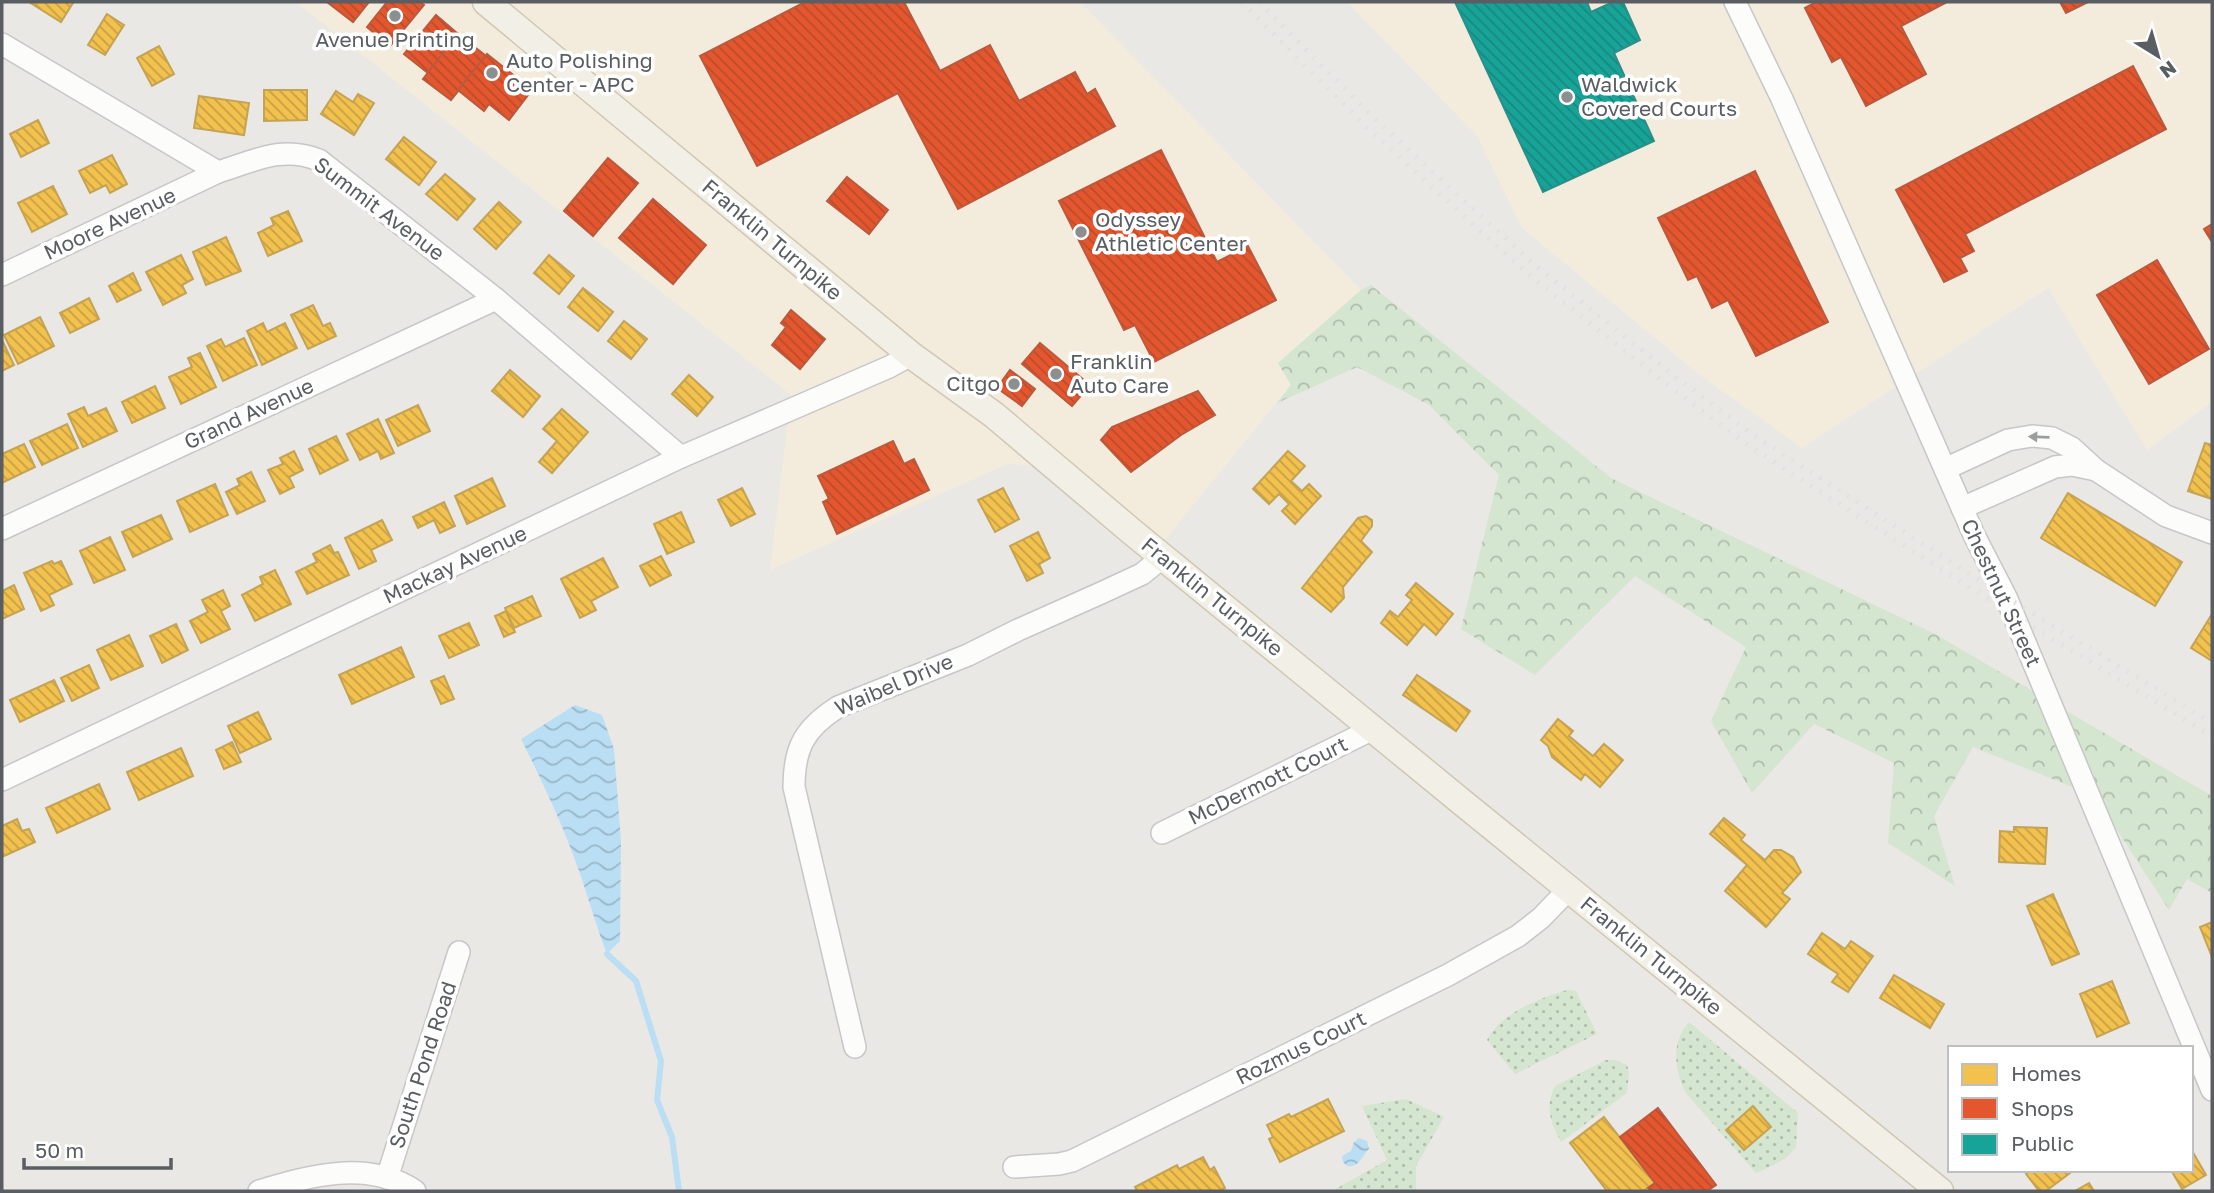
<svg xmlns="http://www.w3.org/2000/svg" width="2214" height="1193" viewBox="0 0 2214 1193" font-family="'Golos Text',sans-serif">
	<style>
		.commercial { fill: #f3ecdd }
		.grass { fill: url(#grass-dots) }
		.forest { fill: url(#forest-crowns) }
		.water { fill: url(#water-waves) }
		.homes { fill: url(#homes-back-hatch); stroke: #c4a354; stroke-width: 2 }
		.shops { fill: url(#shops-back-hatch); stroke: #bb593e; stroke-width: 2 }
		.public { fill: url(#public-back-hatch); stroke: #2b8e88; stroke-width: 2 }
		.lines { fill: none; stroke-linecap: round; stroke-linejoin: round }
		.stream { stroke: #badef3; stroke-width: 6 }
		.minor-casing { stroke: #c6c7c6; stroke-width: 24 }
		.major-casing { stroke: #d0c6b3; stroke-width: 29 }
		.minor { stroke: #fcfcfb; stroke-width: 21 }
		.major { stroke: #f2efe7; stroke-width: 26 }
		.rail { stroke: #e1e1e1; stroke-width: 5; stroke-dasharray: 2 9; stroke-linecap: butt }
		.oneway { fill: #9b9d9f }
		.poi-dot { fill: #8c8e90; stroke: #fff; stroke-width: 2.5 }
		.labels { text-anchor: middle; stroke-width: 7; stroke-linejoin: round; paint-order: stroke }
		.poi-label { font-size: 21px; fill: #5a5e62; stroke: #fff; text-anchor: start }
		.street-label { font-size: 21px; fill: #5a5e62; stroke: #fff }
	</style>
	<defs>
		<pattern id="grass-dots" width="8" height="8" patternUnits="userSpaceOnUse" patternTransform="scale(1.75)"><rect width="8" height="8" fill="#d4e5d0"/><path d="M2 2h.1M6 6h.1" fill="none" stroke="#afbdac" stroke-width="1.8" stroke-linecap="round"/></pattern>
		<pattern id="forest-crowns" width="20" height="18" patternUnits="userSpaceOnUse" patternTransform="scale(1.75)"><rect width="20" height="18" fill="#d4e5d0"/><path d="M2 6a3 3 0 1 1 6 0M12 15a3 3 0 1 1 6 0" fill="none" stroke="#afbdac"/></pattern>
		<pattern id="water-waves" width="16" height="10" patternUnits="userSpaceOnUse" patternTransform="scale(1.75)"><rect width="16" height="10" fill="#badef3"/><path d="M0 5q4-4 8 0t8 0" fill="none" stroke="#9ab7c8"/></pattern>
		<pattern id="homes-back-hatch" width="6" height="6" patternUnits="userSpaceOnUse" patternTransform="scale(1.75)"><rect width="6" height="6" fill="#f2c14e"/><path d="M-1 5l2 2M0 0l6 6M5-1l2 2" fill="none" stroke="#c7a044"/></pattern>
		<pattern id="shops-back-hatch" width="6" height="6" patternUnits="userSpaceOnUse" patternTransform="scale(1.75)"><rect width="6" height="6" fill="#e4572e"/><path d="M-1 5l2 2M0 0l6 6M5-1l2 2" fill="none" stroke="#bc4b2b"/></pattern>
		<pattern id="public-back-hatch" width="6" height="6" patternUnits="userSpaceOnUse" patternTransform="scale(1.75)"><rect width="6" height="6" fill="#17a398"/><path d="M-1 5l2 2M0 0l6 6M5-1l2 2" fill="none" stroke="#18887f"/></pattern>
	</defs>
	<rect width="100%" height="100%" fill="#eae8e4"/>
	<g class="commercial">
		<path d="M296,2H1080L1361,290L1278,363L1291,385L1151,557L1050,470L1010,463L770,570L791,395Z"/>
		<path d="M1347,2H2212V402L2147,450L2048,288L1802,448L1701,376L1522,228L1477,136Z"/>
	</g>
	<g class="grass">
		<path d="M1567,990L1576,991L1597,1034L1515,1074L1487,1040C1501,1013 1540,998 1567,990Z"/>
		<path d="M1689,1022L1798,1113L1796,1148L1787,1157L1772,1166L1756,1173L1685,1092C1675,1069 1670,1043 1689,1022Z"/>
		<path d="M1606,1060H1616L1627,1065L1629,1072L1627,1093L1561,1142C1550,1122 1545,1107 1555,1086Z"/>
		<path d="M1406,1099L1444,1117L1416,1166V1191H1332L1387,1160L1362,1106Z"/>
	</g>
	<path class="forest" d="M1371,285L1611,478L1935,634L2212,796V893L2187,879L2169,910L2095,796L1973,747L1934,816L1955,886L1888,843L1894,763L1814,724L1752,793L1711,721L1746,647L1635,576L1535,675L1461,629L1499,475L1429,405L1357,367L1277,403L1291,385L1278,363L1361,290Z"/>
	<g class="water">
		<path d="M575,705L602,715L614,749L621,842L620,941L607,954C596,926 588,896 578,868C562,823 542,781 521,739Z"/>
		<path d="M1359,1138L1367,1141L1369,1149C1362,1156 1359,1168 1347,1166L1343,1162L1342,1156L1351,1151L1354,1142Z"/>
	</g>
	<g class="homes">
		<path d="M29,2H72L73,3L61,22Z"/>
		<path d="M107,14L124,25L105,55L88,45Z"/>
		<path d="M159,46L174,74L152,86L137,58Z"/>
		<path d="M264,90H307V120L264,121Z"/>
		<path d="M336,91L353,102L358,94L374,103L354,135L321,114Z"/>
		<path d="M199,96L249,103L244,135L194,128Z"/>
		<path d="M38,120L49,143L21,157L10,134Z"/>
		<path d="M404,137L436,162L419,185L386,159Z"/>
		<path d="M112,155L127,184L110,193L106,185L90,193L79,171Z"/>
		<path d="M445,174L475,199L457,220L426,194Z"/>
		<path d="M53,186L67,214L32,232L18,203Z"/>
		<path d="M499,202L521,222L496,249L474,229Z"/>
		<path d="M288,211L302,241L268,256L258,233L274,225L271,218Z"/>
		<path d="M226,237L241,271L206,285L193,252Z"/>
		<path d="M181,255L193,279L182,285L186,293L163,305L146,272Z"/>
		<path d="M549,255L574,276L559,294L534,273Z"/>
		<path d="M133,273L141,290L117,302L109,286Z"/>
		<path d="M583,288L613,312L598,331L568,307Z"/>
		<path d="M89,298L99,319L70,333L60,313Z"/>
		<path d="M313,305L323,326L330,323L336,336L308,349L291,315Z"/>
		<path d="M40,317L54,346L18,364L4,335Z"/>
		<path d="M624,321L647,339L631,359L608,341Z"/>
		<path d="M263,323L267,332L285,323L297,348L262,365L247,331Z"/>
		<path d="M244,338L257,365L223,381L207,346L221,339L225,347Z"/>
		<path d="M2,340L14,365L2,371Z"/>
		<path d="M200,353L216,387L181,404L169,377L192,367L188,358Z"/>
		<path d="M510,370L540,396L523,417L492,391Z"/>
		<path d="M689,375L713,397L697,416L672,394Z"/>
		<path d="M155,386L165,408L132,423L122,402Z"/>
		<path d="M418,405L430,431L398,446L386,420Z"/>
		<path d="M84,407L88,416L106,408L117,431L83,447L68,414Z"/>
		<path d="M562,409L588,432L552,473L539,462L557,441L543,429Z"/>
		<path d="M378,419L394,453L381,459L378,451L360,460L347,434Z"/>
		<path d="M67,424L78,448L42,465L30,441Z"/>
		<path d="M336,436L348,460L320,474L309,449Z"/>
		<path d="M2205,443L2212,445V499L2188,491Z"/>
		<path d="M24,444L35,467L2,483V454Z"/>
		<path d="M294,451L303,470L289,477L294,487L280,494L268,470L283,464L280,458Z"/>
		<path d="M1288,451L1305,466L1291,481L1302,491L1309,484L1321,496L1295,524L1282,511L1289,504L1279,494L1269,504L1253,489Z"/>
		<path d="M251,472L265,501L237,514L226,492L240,485L237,479Z"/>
		<path d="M492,478L505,506L467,524L455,496Z"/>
		<path d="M215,484L228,515L190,532L177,501Z"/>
		<path d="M742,488L755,514L731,526L718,500Z"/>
		<path d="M1003,488L1019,519L995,532L978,500Z"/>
		<path d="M2068,493L2182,562L2155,606L2041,538Z"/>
		<path d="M444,502L455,526L440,533L434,520L418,528L413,517Z"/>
		<path d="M681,512L694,542L667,554L654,524Z"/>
		<path d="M161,515L172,539L133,557L122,532Z"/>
		<path d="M1366,516L1372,520V526L1361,541L1372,552L1343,587L1344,598L1331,612L1302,588L1358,518Z"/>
		<path d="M382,520L392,540L371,550L376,561L359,569L345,538Z"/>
		<path d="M1038,532L1050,558L1039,564L1043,573L1027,581L1010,546Z"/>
		<path d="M110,537L125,570L94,583L80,551Z"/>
		<path d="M330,545L334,553L338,552L349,575L307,594L296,572L317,562L313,554Z"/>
		<path d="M661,556L671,575L650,586L640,566Z"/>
		<path d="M603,558L618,587L591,601L596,610L580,618L561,579Z"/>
		<path d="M52,561L54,564L61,561L72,584L49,595L54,605L41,611L24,573Z"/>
		<path d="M275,570L291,604L255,621L242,595L263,584L260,577Z"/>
		<path d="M1416,583L1453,614L1436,635L1424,624L1407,645L1381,623L1390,611L1398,617L1412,600L1406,595Z"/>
		<path d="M14,585L24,609L2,619V591Z"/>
		<path d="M223,590L230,606L221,611L230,629L201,643L190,621L208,612L202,600Z"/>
		<path d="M532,596L541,616L514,628L505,608Z"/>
		<path d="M506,611L515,632L504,637L495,616Z"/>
		<path d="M2212,614V661L2191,648Z"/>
		<path d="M469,623L479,645L449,658L439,636Z"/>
		<path d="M176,624L188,650L162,663L150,636Z"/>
		<path d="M129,635L143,666L111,680L97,650Z"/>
		<path d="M401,647L414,677L352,704L339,675Z"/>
		<path d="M89,665L99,688L72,701L61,678Z"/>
		<path d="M1417,675L1470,711L1456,731L1403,695Z"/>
		<path d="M444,676L454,699L441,704L431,681Z"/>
		<path d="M54,680L64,701L20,722L10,700Z"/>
		<path d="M258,712L271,739L240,753L228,726Z"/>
		<path d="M1558,719L1573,731L1569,736L1593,756L1604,744L1623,760L1600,787L1585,774L1581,780L1552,757L1548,746L1541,740Z"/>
		<path d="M232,742L241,762L224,769L216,750Z"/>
		<path d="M181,748L193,776L139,800L127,772Z"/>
		<path d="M99,784L110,809L57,833L46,808Z"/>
		<path d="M1724,818L1745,835L1741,840L1765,860L1774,850H1781L1793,857L1801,872L1782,893L1790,899L1766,927L1725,891L1747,865L1710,834Z"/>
		<path d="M17,819L22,831L29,829L35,842L2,857V826Z"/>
		<path d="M2014,827L2047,828L2045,864L1999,862L2000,831L2014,832Z"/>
		<path d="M2053,894L2079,954L2052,965L2027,906Z"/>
		<path d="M2212,922V957L2200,927Z"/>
		<path d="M1822,933L1845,949L1851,941L1873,956L1848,992L1832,982L1838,974L1808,954Z"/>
		<path d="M1894,975L1944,1004L1930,1028L1880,998Z"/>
		<path d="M2112,981L2129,1023L2097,1037L2080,994Z"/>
		<path d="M1328,1099L1344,1131L1280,1162L1269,1139L1273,1137L1267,1125L1289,1114L1291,1117Z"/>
		<path d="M1753,1106L1771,1127L1744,1150L1726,1130Z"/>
		<path d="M1604,1117L1655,1183L1643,1191H1607L1570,1143Z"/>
		<path d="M2191,1149L2206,1175L2182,1189L2171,1170H2191Z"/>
		<path d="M1203,1157L1210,1170L1214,1167L1225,1188L1219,1191H1137L1135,1187L1177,1165L1179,1169Z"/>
		<path d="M2031,1170H2074L2046,1191H2039L2026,1174Z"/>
		<path d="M2089,1183L2094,1191H2075Z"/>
	</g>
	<g class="shops">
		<path d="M327,2H369L353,22Z"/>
		<path d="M387,2H420L424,5L390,46L367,27Z"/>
		<path d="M805,2H904L940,71L990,45L1019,101L1075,72L1087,94L1095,89L1115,126L958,209L898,93L757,166L700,56Z"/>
		<path d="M1816,2H1947L1901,26L1926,74L1866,106L1841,57L1832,62L1805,8Z"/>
		<path d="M2060,2H2088L2066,13Z"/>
		<path d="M436,15L458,34L428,73L404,54Z"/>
		<path d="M458,34L486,56L451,100L423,79Z"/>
		<path d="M487,54L532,90L509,120L489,104L484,111L458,90Z"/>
		<path d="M2133,66L2166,129L1965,234L1974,251L1960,258L1967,271L1944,282L1896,190Z"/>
		<path d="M1161,150L1217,262L1248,246L1276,300L1154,362L1135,325L1124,330L1059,201Z"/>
		<path d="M608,158L638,183L593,236L564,211Z"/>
		<path d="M1755,171L1828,322L1756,356L1728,300L1712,308L1697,276L1688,280L1658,218Z"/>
		<path d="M847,177L888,210L869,234L827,201Z"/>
		<path d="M653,199L706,245L673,284L619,238Z"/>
		<path d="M2212,224V242L2204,229Z"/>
		<path d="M2157,260L2209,349L2149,384L2097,295Z"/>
		<path d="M791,310L825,339L800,369L772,345L786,327L781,323Z"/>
		<path d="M1040,343L1090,385L1072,406L1022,364Z"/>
		<path d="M1010,370L1035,389L1022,406L997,388Z"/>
		<path d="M1198,391L1215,415L1181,435L1131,472L1101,440L1112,427Z"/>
		<path d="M893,441L904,464L914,459L929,490L837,534L823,502L829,499L818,476Z"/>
		<path d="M1658,1108L1716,1185L1707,1191H1650L1648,1188L1655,1183L1620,1137Z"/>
	</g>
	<path class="public" d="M1455,2H1587L1591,12L1613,2H1623L1640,40L1614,53L1654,141L1543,192Z"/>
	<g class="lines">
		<path class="stream" d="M607,954L636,981L661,1061L657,1100L672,1137L679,1191"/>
		<g class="minor-casing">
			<g id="minor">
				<path d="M1735,2L1782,99L1974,535L2006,597L2212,1090"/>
				<path d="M2,44L218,172C254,161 282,145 319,160L496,299L681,457"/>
				<path d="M2,275L218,172"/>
				<path d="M1945,469L2008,440L2032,436L2052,438L2072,448L2096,470L2166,516L2212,533"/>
				<path d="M1962,508L2055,467L2072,465L2096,470"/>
				<path d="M2,529L496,299"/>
				<path d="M2,780L681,457L889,367L911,355"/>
				<path d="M1162,833L1373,729"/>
				<path d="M855,1047L794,787C794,747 805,728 838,707L968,655L1018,630L1101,593L1142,574L1163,557"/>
				<path d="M1014,1167L1059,1164L1072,1161L1448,975L1518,936L1541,918L1569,889"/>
				<path d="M387,1178L459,952"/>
				<path d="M259,1191C309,1176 368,1159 415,1191"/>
			</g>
		</g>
		<g class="major-casing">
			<path id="major" d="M486,2L911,355L994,415L1131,531L1463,803L1940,1191"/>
		</g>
		<use href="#minor" class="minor"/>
		<use href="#major" class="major"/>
		<g class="rail">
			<path d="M1242,2L1365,126L1529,275L1674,390L1752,448L2000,607L2212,736"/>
			<path d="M1259,2L1373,117L1536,266L1681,381L1759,439L2006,597L2212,723"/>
		</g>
	</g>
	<defs><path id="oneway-solid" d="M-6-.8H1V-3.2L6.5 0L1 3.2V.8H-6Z" transform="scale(1.75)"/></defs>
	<use class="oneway" href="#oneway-solid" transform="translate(2039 437) rotate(-178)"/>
	<g class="poi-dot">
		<circle cx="395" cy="16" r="7"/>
		<circle cx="492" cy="73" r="7"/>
		<circle cx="1567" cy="97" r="7"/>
		<circle cx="1081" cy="232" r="7"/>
		<circle cx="1056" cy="374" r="7"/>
		<circle cx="1014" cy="384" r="7"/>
	</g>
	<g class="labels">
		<g class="poi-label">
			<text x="395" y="47" text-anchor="middle">Avenue Printing</text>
			<text x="506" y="68">Auto Polishing<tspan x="506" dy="24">Center - APC</tspan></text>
			<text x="1581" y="92">Waldwick<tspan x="1581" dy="24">Covered Courts</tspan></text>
			<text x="1095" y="227">Odyssey<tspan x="1095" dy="24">Athletic Center</tspan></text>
			<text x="1070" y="369">Franklin<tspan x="1070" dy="24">Auto Care</tspan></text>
			<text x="1000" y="391" text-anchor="end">Citgo</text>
		</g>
		<g class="street-label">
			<text transform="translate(379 209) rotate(37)" y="7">Summit Avenue</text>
			<text transform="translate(110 224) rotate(-25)" y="7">Moore Avenue</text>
			<text transform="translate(772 240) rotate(40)" y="7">Franklin Turnpike</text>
			<text transform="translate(249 414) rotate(-25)" y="7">Grand Avenue</text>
			<text transform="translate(455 565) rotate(-25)" y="7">Mackay Avenue</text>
			<text transform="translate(2001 593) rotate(65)" y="7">Chestnut Street</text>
			<text transform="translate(1212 597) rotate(39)" y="7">Franklin Turnpike</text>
			<text transform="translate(894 685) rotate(-23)" y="7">Waibel Drive</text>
			<text transform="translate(1268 781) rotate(-26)" y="7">McDermott Court</text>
			<text transform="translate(1651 956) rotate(39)" y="7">Franklin Turnpike</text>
			<text transform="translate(1301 1048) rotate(-26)" y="7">Rozmus Court</text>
			<text transform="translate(423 1065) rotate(-72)" y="7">South Pond Road</text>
		</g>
	</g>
	<rect width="2214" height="1193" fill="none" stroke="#5a5e62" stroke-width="7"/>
	<rect x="1948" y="1046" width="245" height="126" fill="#ffffff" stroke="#bdbfc0" stroke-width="2"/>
	<rect x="1962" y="1064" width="35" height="21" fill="#f2c14e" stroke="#bdbfc0" stroke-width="2"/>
	<text x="2011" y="1081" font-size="21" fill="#5a5e62">Homes</text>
	<rect x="1962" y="1098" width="35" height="21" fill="#e4572e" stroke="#bdbfc0" stroke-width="2"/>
	<text x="2011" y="1116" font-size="21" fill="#5a5e62">Shops</text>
	<rect x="1962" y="1134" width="35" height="21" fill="#17a398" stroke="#bdbfc0" stroke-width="2"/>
	<text x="2011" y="1151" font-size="21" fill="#5a5e62">Public</text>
	<g transform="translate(2158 56) rotate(143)" stroke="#ffffff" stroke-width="5" paint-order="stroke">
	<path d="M0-5L12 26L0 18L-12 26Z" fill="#5a5e62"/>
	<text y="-10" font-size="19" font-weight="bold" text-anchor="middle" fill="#5a5e62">N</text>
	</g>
	<path d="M24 1158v10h147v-10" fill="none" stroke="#5a5e62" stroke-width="3.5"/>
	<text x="35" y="1158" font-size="21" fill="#5a5e62" stroke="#ffffff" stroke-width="5" paint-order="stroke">50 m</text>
</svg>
